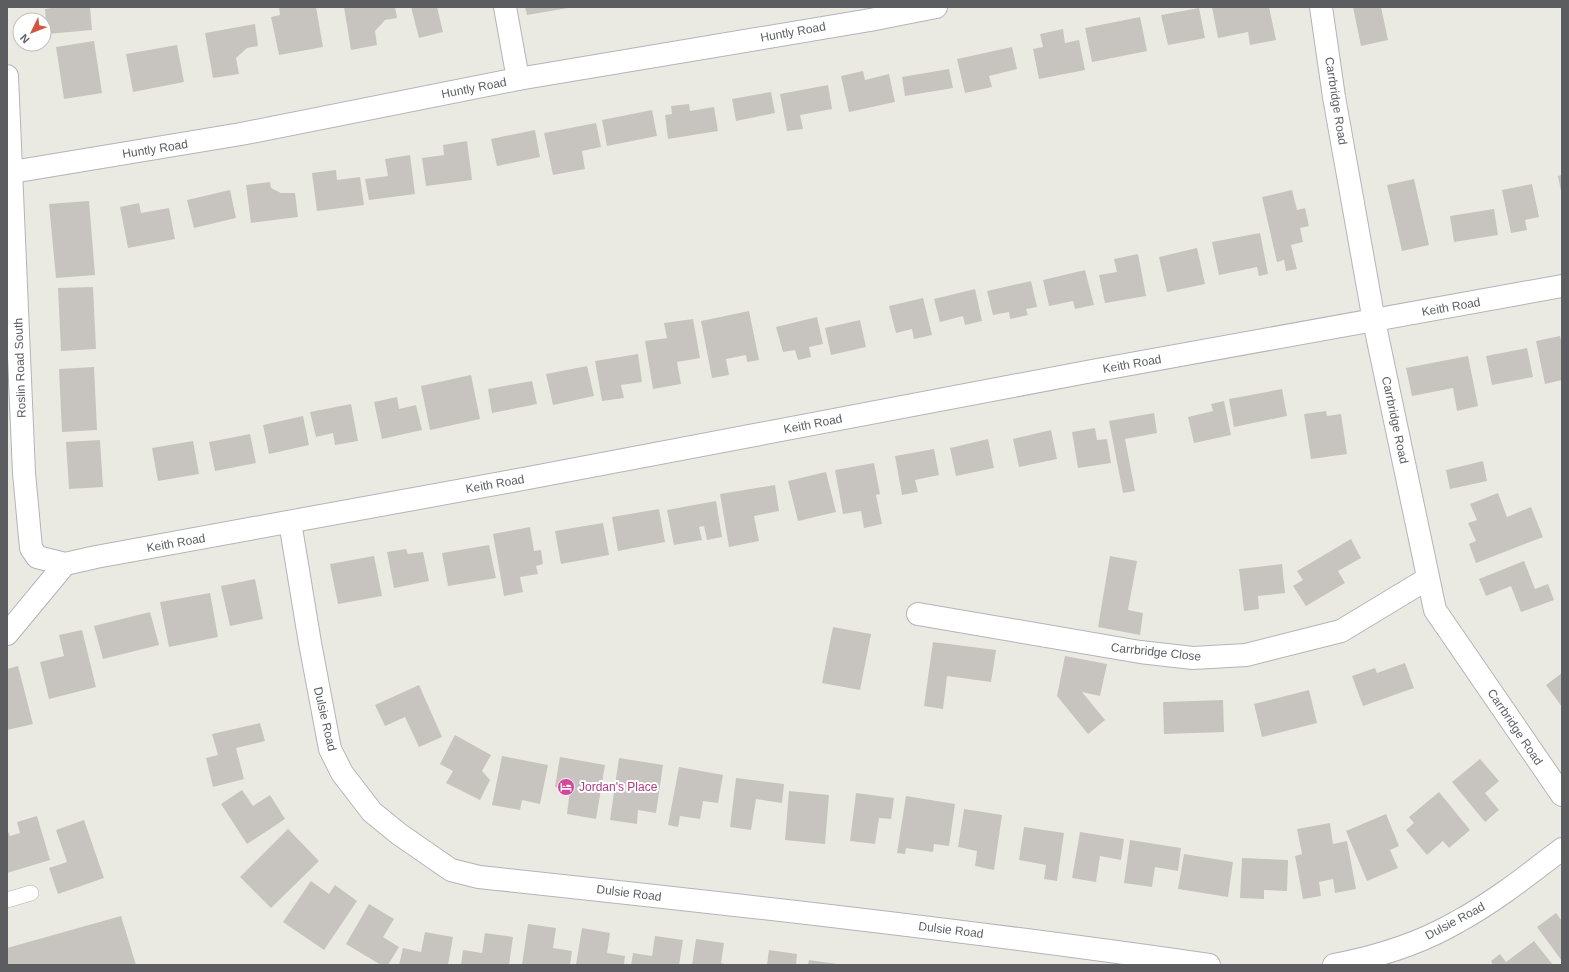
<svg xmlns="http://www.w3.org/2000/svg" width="1569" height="972" viewBox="0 0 1569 972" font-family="Arial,sans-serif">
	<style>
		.building { fill: #c7c4bf }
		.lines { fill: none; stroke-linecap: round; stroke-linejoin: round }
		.service-casing { stroke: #b3b4b8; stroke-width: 16 }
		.minor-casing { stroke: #b3b4b8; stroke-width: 24 }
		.service { stroke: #fff; stroke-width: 15 }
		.minor { stroke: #fff; stroke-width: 22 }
		.labels { text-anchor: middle; stroke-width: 4; stroke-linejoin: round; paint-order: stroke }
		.street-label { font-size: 12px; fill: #5b5d61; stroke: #fff }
		.hotel-label { font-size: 12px; fill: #b23c85; stroke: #fff; text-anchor: start }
	</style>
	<rect width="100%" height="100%" fill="#ebeae2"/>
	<g class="building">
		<path d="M59,7H90L92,30L47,34L45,9Z"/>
		<path d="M279,7H316L323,47L279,55L271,17L280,15Z"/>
		<path d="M344,7H395L397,18L385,20L375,31L377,45L351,50Z"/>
		<path d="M411,7H437L443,32L419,38Z"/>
		<path d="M525,7H568V8L527,15Z"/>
		<path d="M1212,7H1269L1276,40L1250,45L1248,32L1218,38Z"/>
		<path d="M1353,7H1381L1388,40L1361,46Z"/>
		<path d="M1199,8L1205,38L1168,45L1161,15Z"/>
		<path d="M1140,17L1147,51L1092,62L1085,28Z"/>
		<path d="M255,24L258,46L247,48L236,58L239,74L213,78L205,33Z"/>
		<path d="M1063,29L1065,43L1079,40L1085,70L1039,79L1033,49L1043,47L1040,34Z"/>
		<path d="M94,41L102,93L64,99L56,47Z"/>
		<path d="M177,45L184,82L133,92L126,54Z"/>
		<path d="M1012,47L1017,69L989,76L992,87L965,93L957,59Z"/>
		<path d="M949,69L953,88L905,96L902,77Z"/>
		<path d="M863,71L865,80L889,74L895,102L849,112L841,76Z"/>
		<path d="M828,85L832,109L800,115L803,129L787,131L780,94Z"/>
		<path d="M771,92L775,113L736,121L732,99Z"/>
		<path d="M689,104L690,111L714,107L718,131L668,139L665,115L672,114L671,106Z"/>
		<path d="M652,110L657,136L607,146L602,120Z"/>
		<path d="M596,123L601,147L582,151L585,169L553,175L544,133Z"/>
		<path d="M535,130L540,157L497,166L491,139Z"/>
		<path d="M467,141L472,180L426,186L422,158L444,155L443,145Z"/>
		<path d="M410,155L415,194L369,200L365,179L388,176L385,159Z"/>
		<path d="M336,170L337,180L360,177L364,205L317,211L312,173Z"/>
		<path d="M1562,175V191H1561L1558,176Z"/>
		<path d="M1414,179L1429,245L1402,251L1387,185Z"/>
		<path d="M270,182L271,188L281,193H295L298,217L251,223L246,185Z"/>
		<path d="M1532,184L1539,217L1525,220L1527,230L1511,233L1502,190Z"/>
		<path d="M230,190L236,218L194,228L187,200Z"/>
		<path d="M1292,190L1297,210L1305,208L1309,226L1300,228L1303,242L1291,245L1297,269L1286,271L1284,260L1277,262L1262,197Z"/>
		<path d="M89,201L95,275L56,278L49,204Z"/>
		<path d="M139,203L141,213L169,208L175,239L128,248L120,207Z"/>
		<path d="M1494,209L1498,235L1454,242L1450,216Z"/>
		<path d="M1260,233L1268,274L1259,276L1257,267L1219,275L1212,242Z"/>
		<path d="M1197,248L1205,284L1167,292L1159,257Z"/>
		<path d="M1138,254L1146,296L1105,303L1099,275L1117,272L1114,259Z"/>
		<path d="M1085,270L1094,305L1075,309L1073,301L1049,306L1043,280Z"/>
		<path d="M1031,281L1037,307L1026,309L1028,315L1010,319L1009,312L993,315L987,291Z"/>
		<path d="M93,287L96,349L61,351L58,288Z"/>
		<path d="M975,289L982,321L965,325L963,316L940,322L934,299Z"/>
		<path d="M923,298L932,335L914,339L912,329L896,333L889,306Z"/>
		<path d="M749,311L759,360L747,362L746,355L726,359L729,375L712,378L701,321Z"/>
		<path d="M817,317L823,344L809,347L811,357L798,360L795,350L783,352L776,327Z"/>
		<path d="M693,319L700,358L677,362L681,384L653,389L645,341L667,338L664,323Z"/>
		<path d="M860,320L866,347L831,355L825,328Z"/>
		<path d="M1560,336L1562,344V380L1545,384L1536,341Z"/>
		<path d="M1527,348L1533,377L1492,385L1486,356Z"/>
		<path d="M638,354L642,382L621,385L624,398L602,401L595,361Z"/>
		<path d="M1468,356L1478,406L1457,411L1453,388L1412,396L1406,368Z"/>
		<path d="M587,366L594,396L553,405L546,374Z"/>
		<path d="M94,367L97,430L62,432L59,369Z"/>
		<path d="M471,375L480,419L430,430L421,386Z"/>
		<path d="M532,381L537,404L492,413L488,389Z"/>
		<path d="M1282,389L1287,416L1234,427L1229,399Z"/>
		<path d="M397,397L399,409L416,405L422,430L382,439L374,402Z"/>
		<path d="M1224,401L1231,435L1194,443L1188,417L1213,411L1211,404Z"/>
		<path d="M351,404L358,441L335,445L333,433L316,437L310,412Z"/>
		<path d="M1326,411L1327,416L1341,414L1347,454L1311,459L1304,414Z"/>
		<path d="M1154,413L1157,433L1125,439L1135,491L1123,493L1109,421Z"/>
		<path d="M303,416L309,445L269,454L263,425Z"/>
		<path d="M1095,428L1097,440L1107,439L1111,463L1078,468L1072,432Z"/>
		<path d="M1051,430L1057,459L1019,467L1013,439Z"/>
		<path d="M250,434L256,463L215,471L209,442Z"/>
		<path d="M988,439L994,468L956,476L950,448Z"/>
		<path d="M100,440L103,487L69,489L66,442Z"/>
		<path d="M193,441L199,474L158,481L152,448Z"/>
		<path d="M934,449L939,475L915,480L918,492L902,495L895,456Z"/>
		<path d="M1483,461L1487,481L1450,489L1446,470Z"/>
		<path d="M874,463L880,494L876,495L882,524L864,528L861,511L843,514L835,470Z"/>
		<path d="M826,472L836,512L798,521L788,481Z"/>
		<path d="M775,485L779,511L754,516L759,541L729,547L720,494Z"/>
		<path d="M1498,493L1507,517L1531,507L1543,537L1476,563L1469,544L1476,541L1468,523L1477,520L1470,504Z"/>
		<path d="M716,501L722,537L707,540L704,526L699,527L702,540L674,545L667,510Z"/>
		<path d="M659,509L665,542L618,551L612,517Z"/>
		<path d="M603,523L609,555L561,564L555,531Z"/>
		<path d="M530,527L534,551L541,550L543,564L536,566L538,574L520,577L523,592L504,596L493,534Z"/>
		<path d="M1351,539L1361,558L1338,571L1345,583L1306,606L1293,586L1303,580L1297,571Z"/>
		<path d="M489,545L496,578L448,586L442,553Z"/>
		<path d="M406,549L408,554L423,552L429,581L394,588L387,552Z"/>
		<path d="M374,556L382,596L338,604L330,564Z"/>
		<path d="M1110,556L1137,561L1128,610L1143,613L1140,635L1098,627Z"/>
		<path d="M1524,561L1535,589L1548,584L1554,600L1521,612L1511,586L1486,596L1479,579Z"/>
		<path d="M1282,564L1285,593L1258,596L1259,609L1244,611L1239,569Z"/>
		<path d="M255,579L263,619L230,626L221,586Z"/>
		<path d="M210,593L218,637L169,647L160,602Z"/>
		<path d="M150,612L159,645L103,659L94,626Z"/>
		<path d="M833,627L871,634L860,690L822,683Z"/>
		<path d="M82,630L96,687L49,699L40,662L64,656L59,635Z"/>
		<path d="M933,642L996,650L991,682L947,676L943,709L924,706Z"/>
		<path d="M1065,656L1107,664L1100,696L1082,692L1105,720L1088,734L1057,696Z"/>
		<path d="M1405,663L1414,688L1363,706L1352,676L1375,668L1377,673Z"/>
		<path d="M18,666L33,724L7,730V669Z"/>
		<path d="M1562,673V707L1546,685Z"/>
		<path d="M419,685L442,737L419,747L405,717L385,726L375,705Z"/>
		<path d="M1309,690L1317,723L1262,737L1254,704Z"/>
		<path d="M1223,700L1224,732L1164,734L1163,702Z"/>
		<path d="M260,723L265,741L236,748L244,779L213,787L206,758L218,755L212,734Z"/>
		<path d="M455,735L491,755L482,771L490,780L480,800L446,783L453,771L440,764Z"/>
		<path d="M502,756L548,765L540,804L522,800L520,810L492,805Z"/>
		<path d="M560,757L605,765L596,819L567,814L570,790L555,787Z"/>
		<path d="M619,758L663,765L656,813L638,810L637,824L610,820Z"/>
		<path d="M1480,759L1499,781L1485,793L1499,810L1485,822L1452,782Z"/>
		<path d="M679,767L723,775L718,803L703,801L700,819L680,816L678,827L668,825Z"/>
		<path d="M736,778L784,784L782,803L756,799L751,830L730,827Z"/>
		<path d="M242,790L253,806L270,795L285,819L247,844L221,804Z"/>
		<path d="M789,791L829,795L825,844L785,840Z"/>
		<path d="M1439,792L1470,830L1449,848L1443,841L1427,855L1406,830L1414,823L1409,817Z"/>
		<path d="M856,793L894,798L891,819L879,818L875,844L850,841Z"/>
		<path d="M906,796L955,804L949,846L934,844L933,852L906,848L905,854L897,853Z"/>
		<path d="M964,809L1002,815L994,870L975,866L977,851L958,847Z"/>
		<path d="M1386,814L1399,846L1390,850L1398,868L1367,881L1346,831Z"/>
		<path d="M37,816L50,860L7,873V829L10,836L20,833L17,822Z"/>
		<path d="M84,820L104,878L58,894L49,868L67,862L56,830Z"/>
		<path d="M1330,823L1333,844L1347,841L1356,889L1335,893L1333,879L1319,882L1321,896L1303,899L1295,856L1302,854L1297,829Z"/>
		<path d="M1024,827L1064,833L1057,881L1044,879L1046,865L1019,860Z"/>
		<path d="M288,829L319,861L271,908L240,877Z"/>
		<path d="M1080,832L1124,839L1121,860L1100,856L1096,882L1072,878Z"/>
		<path d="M1130,840L1181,848L1178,871L1155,867L1152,887L1124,883Z"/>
		<path d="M1184,854L1233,862L1228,897L1178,889Z"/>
		<path d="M1242,858L1288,860L1287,891L1264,890V899L1240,898Z"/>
		<path d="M311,881L329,894L335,885L357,901L324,950L283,922Z"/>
		<path d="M369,904L394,919L383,937L399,947L388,965H381L346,944Z"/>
		<path d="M1556,913L1562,921V961L1537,927Z"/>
		<path d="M121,916L136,965H7V948Z"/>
		<path d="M528,924L556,928L553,948L572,951L570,965H522Z"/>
		<path d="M582,928L610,933L607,953L625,956L624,965H576Z"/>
		<path d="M425,932L453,937L448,965H399L403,948L421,952Z"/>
		<path d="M485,933L513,937L509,965H461L463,950L482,953Z"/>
		<path d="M655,936L683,940L679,965H631L633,953L652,956Z"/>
		<path d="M696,939L724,943L721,963L727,965H692Z"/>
		<path d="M1534,941L1553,965H1493L1491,961L1500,954L1506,962Z"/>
		<path d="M769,950L797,954L796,965H767Z"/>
		<path d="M809,960L837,964L836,965H808Z"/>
	</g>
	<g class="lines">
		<g class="service-casing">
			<path id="service" d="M7,900L31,893"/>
		</g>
		<g class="minor-casing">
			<g id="minor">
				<path d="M505,7L518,79"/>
				<path d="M1321,7L1334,97L1374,321L1435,610L1562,795"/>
				<path d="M7,76L24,473L31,548L37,557L65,564L96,557L523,479L1092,371L1562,286"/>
				<path d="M12,172L241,134L518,79L870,20L936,7"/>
				<path d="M290,522L310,643L330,749L342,773L372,812L399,834L451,870L479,877C723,903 967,930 1209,965"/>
				<path d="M918,614L1140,652L1193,658L1246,655L1341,631L1427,579"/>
				<path d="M7,634L65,564"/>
				<path d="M1334,965C1377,957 1419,944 1457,922C1494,902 1528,875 1562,849"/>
			</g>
		</g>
		<use href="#service" class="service"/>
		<use href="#minor" class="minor"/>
	</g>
	<defs>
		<g id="hotel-disc" transform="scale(0.9)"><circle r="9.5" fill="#d1479c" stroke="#fff"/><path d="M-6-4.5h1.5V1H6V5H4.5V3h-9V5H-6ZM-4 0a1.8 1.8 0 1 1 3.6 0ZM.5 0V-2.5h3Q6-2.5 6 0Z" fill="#fff"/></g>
	</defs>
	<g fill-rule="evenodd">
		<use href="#hotel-disc" x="566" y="787"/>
	</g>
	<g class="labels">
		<g class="street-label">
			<text transform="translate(793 32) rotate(-10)" y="4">Huntly Road</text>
			<text transform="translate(474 88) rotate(-11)" y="4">Huntly Road</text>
			<text transform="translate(1336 101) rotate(81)" y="4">Carrbridge Road</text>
			<text transform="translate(155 149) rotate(-9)" y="4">Huntly Road</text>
			<text transform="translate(1451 307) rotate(-10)" y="4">Keith Road</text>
			<text transform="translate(1132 364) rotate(-10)" y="4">Keith Road</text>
			<text transform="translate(20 368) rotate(-92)" y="4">Roslin Road South</text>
			<text transform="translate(1395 420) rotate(78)" y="4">Carrbridge Road</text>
			<text transform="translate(813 424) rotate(-11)" y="4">Keith Road</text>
			<text transform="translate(495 484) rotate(-10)" y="4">Keith Road</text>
			<text transform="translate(176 543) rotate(-10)" y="4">Keith Road</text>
			<text transform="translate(1156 652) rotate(6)" y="4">Carrbridge Close</text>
			<text transform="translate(325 719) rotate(77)" y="4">Dulsie Road</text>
			<text transform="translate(1515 727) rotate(56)" y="4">Carrbridge Road</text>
			<text transform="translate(629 893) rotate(7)" y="4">Dulsie Road</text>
			<text transform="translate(1455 921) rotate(-28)" y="4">Dulsie Road</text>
			<text transform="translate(951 930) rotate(7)" y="4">Dulsie Road</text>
		</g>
		<g class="hotel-label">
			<text x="579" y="791">Jordan's Place</text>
		</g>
	</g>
	<rect width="1569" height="972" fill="none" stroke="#5b5d61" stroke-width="16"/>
	<g transform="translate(32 32) rotate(227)"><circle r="19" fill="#ffffff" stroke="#bdbec0"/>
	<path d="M0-3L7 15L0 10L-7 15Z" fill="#d15542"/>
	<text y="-6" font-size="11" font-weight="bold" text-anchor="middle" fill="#5b5d61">N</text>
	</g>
</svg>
